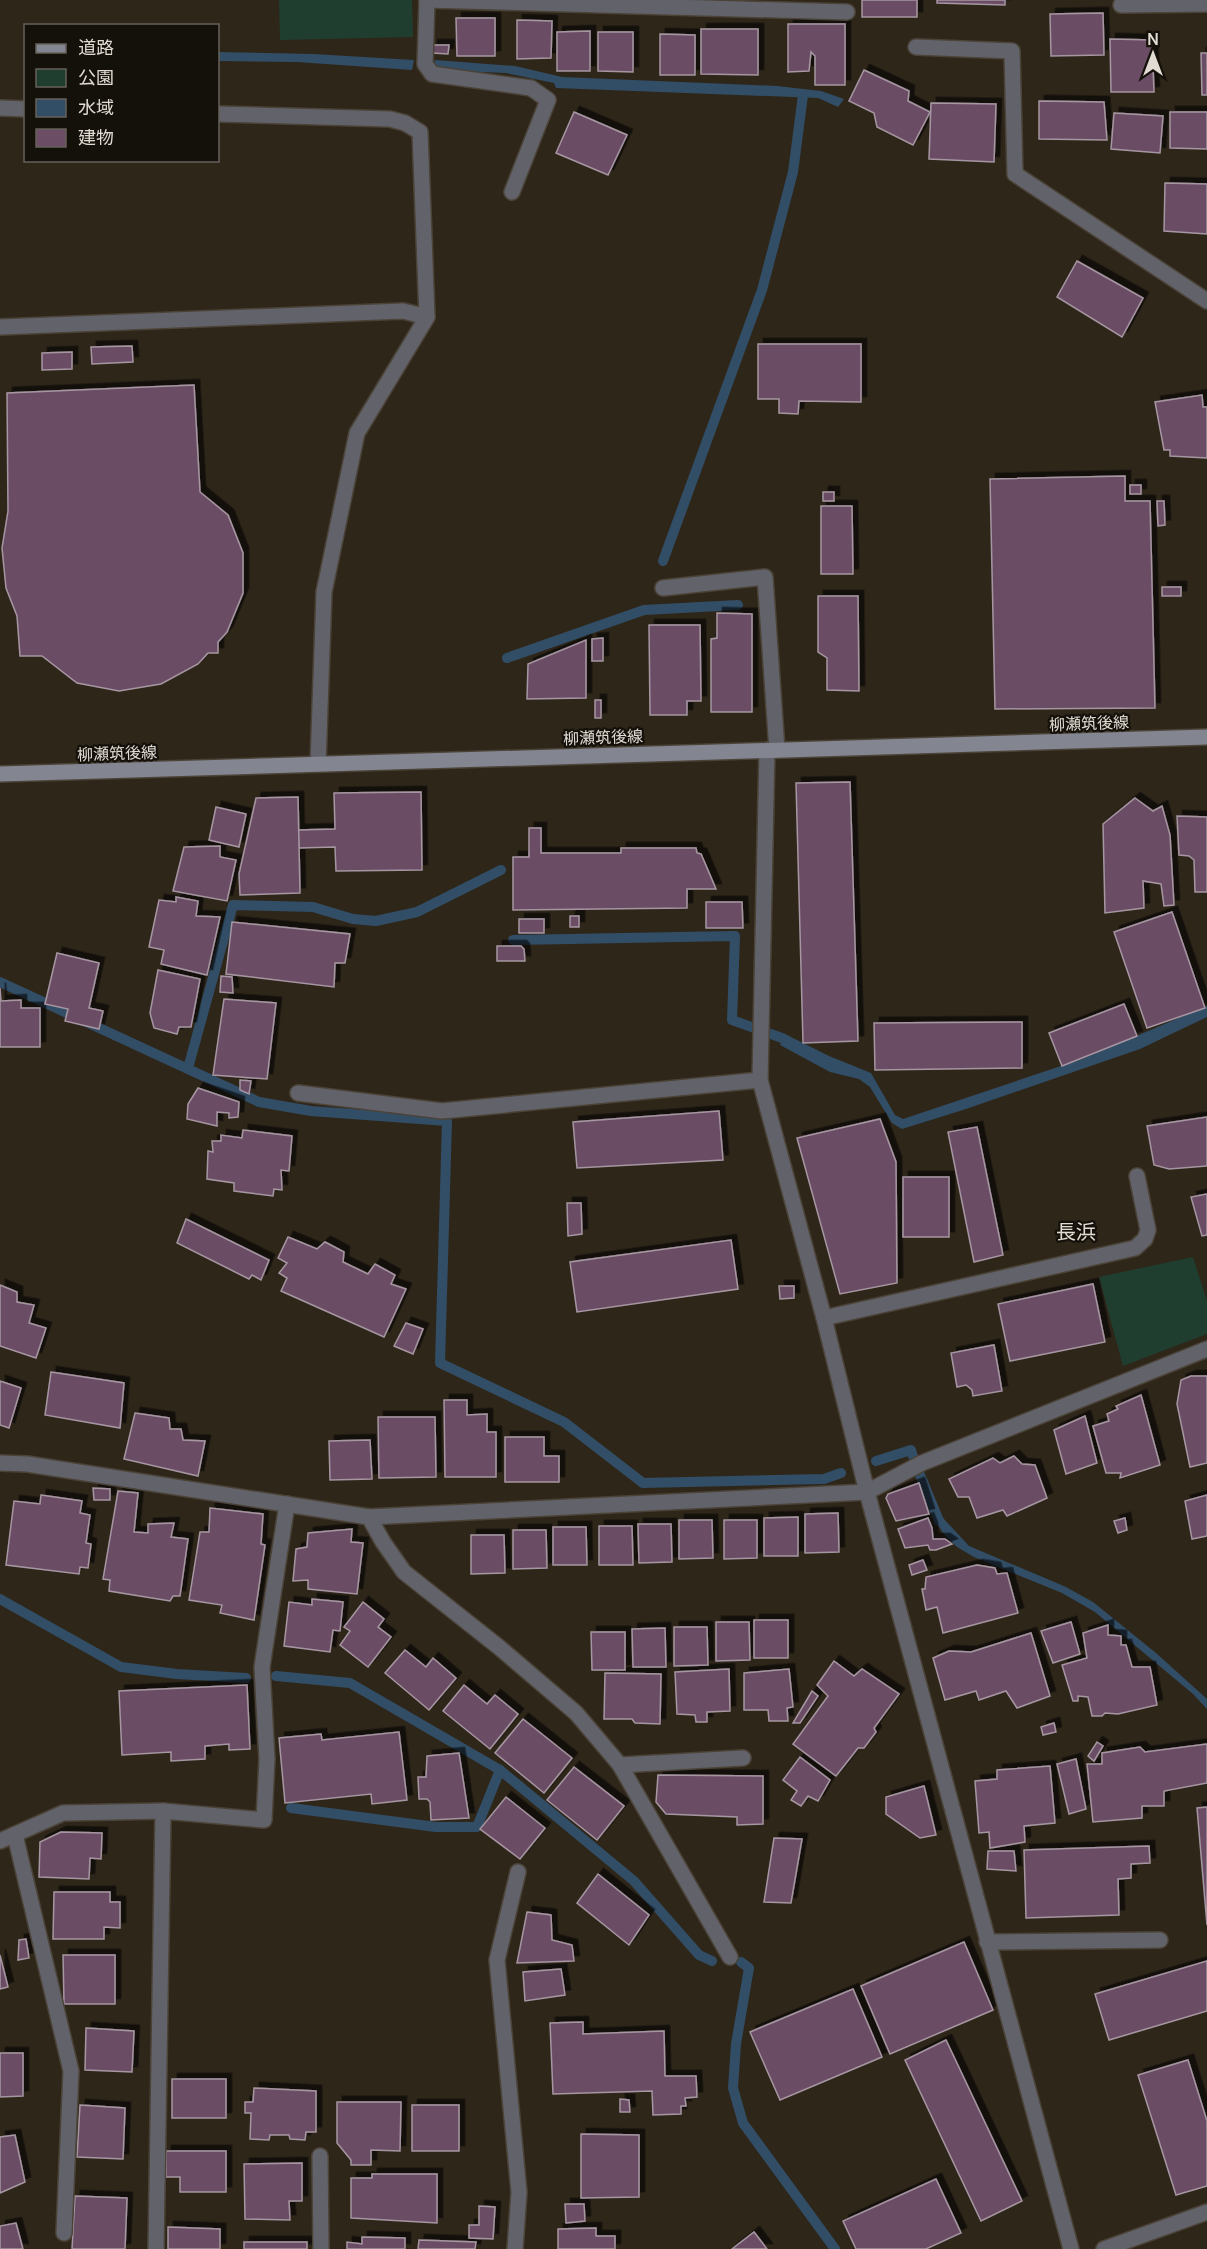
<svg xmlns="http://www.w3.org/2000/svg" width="1207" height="2249" viewBox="0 0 1207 2249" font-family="Manrope,'Noto Sans JP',sans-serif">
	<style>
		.green { fill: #1f3e2f }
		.water { fill: #324e66 }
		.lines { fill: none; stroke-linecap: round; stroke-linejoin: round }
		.stream { stroke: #324e66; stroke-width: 10 }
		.building { fill: #6b4e65; stroke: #a696a2; stroke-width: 1.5; filter: url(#shadow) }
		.service-casing { stroke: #4b4338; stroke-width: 18 }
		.minor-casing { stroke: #4b4338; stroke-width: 18 }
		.secondary-casing { stroke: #4b4338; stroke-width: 18 }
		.service { stroke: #62636a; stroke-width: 15 }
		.minor { stroke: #62636a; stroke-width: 15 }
		.secondary { stroke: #838590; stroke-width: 15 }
		.labels { text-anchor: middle; stroke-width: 4.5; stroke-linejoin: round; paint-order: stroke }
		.street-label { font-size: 16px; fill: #e1dbd3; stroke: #14100a }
		.quarter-label { font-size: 20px; fill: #e1dbd3; stroke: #14100a }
	</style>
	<defs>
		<filter id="shadow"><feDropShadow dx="5.5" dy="-5.5" stdDeviation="0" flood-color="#0009"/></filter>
	</defs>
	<rect width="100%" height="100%" fill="#2f261a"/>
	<g class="green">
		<path d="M279,0H412L413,37L280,40Z"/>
		<path d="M1193,1257L1207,1301V1334L1123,1366L1099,1277Z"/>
	</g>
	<g class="water">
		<path d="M218,52L313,54L414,60L412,70L297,62L218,61Z"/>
		<path d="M435,60L515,66L562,77L777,86L821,91L844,99L838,107L818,98L556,88L554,83L506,73L434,70Z"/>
		<path d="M1207,1006V1017L1140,1049L963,1110L902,1129L892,1123L870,1087L859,1079L830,1072L780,1045L785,1034L829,1056L871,1073L895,1115L903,1119L1082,1059Z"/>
		<path d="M935,1507L944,1519L969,1546L1066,1587L1093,1602L1156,1653L1207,1699V1709L1193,1694L1095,1612L1062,1593L974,1557L957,1547L943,1533L930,1512Z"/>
	</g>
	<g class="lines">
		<g class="stream">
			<path d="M663,561L762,290L793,172L803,95"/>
			<path d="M507,658L644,610L738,605"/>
			<path d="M513,940L735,936L732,1020L782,1038L794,1045"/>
			<path d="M0,982L259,1102L311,1111L447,1121L440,1363L564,1422L643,1483L824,1479L841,1473"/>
			<path d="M188,1068L233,905L313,907L353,919L376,921L417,912L501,870"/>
			<path d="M876,1461L911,1450L913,1456"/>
			<path d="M918,1470L939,1521"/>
			<path d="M0,1599L121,1667L177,1674L246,1678"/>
			<path d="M276,1676L350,1683L500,1770L634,1881L699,1955L712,1961"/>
			<path d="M291,1808L436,1827H477L500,1770"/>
			<path d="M741,1962L749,1968L736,2044L733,2088L743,2123L835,2249"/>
		</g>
	</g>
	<g class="building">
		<rect x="862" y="0" width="55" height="17"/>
		<path d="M937,0H1005V5L937,3Z"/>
		<path d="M1103,13L1104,55L1051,56L1050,14Z"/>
		<path d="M456,18H495V56H457Z"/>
		<path d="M517,20L552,21L551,58L517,59Z"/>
		<path d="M788,24H845V85H815V56L811,52L809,71L788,72Z"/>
		<path d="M701,29H758V75L701,74Z"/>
		<path d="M590,31V71H557V32Z"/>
		<path d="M598,32H633V72L598,71Z"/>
		<path d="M660,34L695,35V75H660Z"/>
		<path d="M1110,39L1152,40L1154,92H1111Z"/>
		<path d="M432,45H449L448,54L432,53Z"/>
		<path d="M1201,53H1207V95H1202Z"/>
		<path d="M864,70L909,91L908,101L930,112L913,145L877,127L874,113L849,101Z"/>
		<path d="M1039,101L1104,102L1107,140L1039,139Z"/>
		<path d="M931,103L996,104L994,162L929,159Z"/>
		<path d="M574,112L627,135L608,175L556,153Z"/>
		<path d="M1170,112H1207V149L1170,148Z"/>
		<path d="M1114,113L1163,116L1160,153L1111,149Z"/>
		<path d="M1165,183L1207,184V234L1164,231Z"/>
		<path d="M1077,261L1143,298L1122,337L1057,297Z"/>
		<path d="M758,344H861V402L799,401L798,414L779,413V399H758Z"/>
		<path d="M132,346L133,362L92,364L91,347Z"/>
		<path d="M72,352V369L42,370V353Z"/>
		<path d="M194,385L200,492L228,515L243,553V593L227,632L218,642V653H208L198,664L161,684L119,691L77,683L42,656H20L17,616L6,588L2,548L8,511L7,393Z"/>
		<path d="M1202,395L1203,407H1207V458L1170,456V450H1164L1155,402Z"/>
		<path d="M1125,476V501H1150L1155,708L995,709L990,479Z"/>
		<rect x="1130" y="485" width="11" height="9"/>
		<rect x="823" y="492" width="11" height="9"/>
		<path d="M1157,501H1164L1165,525L1158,526Z"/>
		<path d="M821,506H852L853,574H821Z"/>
		<rect x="1162" y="587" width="19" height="9"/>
		<path d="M818,596H858L859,691L827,690V658L818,652Z"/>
		<path d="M717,613L752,614V712H711V639L717,638Z"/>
		<path d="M649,625H700L701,701H687V715H650Z"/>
		<path d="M603,638V661H592V639Z"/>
		<path d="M586,640V698L527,699L528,664Z"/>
		<rect x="595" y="700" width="6" height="18"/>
		<path d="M850,782L858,1041L803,1043L796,783Z"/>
		<path d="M421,792L422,870L336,871L335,847L299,848L298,830L335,829L334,793Z"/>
		<path d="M298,797L300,893L240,895L239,874L256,798Z"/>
		<path d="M1135,798L1153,811L1162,806L1170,835L1174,905L1164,906L1161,884L1143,881L1144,908L1105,913L1103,824Z"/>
		<path d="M216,807L246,814L239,847L209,840Z"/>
		<path d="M1177,816L1207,817V892H1195L1194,860L1189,856L1179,855Z"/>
		<path d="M529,828H541V853H621V848H696L697,853L701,854L716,889H687V908L513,910V857H529Z"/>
		<path d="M220,846V857L236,860L227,901L173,891L184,847Z"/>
		<path d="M176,897L198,901L196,916L220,917L207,975L161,964L164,950L149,947L159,900L176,902Z"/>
		<path d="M706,902H742L743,928H706Z"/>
		<path d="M1172,912L1205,1008L1147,1028L1114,932Z"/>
		<rect x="570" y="916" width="9" height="11"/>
		<rect x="519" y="919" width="25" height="14"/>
		<path d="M232,922L350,934L345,963H335L334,987L226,974Z"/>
		<path d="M497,946H521L524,949L525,961H497Z"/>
		<path d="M57,953L99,963L89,1008L103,1011L99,1029L65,1021L68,1009L45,1004Z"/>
		<path d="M158,970L200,979L191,1027H179L177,1034L154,1028L150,1013Z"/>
		<path d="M221,976L232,977L233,993L220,992Z"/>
		<path d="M0,988L1,1001L21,1000V1008H40V1047H0Z"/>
		<path d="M224,999L276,1003L267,1079L213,1075Z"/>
		<path d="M1124,1004L1137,1036L1062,1066L1049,1033Z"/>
		<path d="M1022,1022V1068L875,1070L874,1023Z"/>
		<path d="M240,1080L251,1081L249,1094L240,1090Z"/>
		<path d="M198,1088L239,1102L238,1117L229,1118V1113L217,1112V1126L187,1119L188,1104Z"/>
		<path d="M719,1111L723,1160L577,1168L573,1122Z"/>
		<path d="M1207,1117V1166L1169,1169L1154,1165L1147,1126Z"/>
		<path d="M880,1119L896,1162L897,1283L840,1294L797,1138Z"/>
		<path d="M977,1127L1003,1255L974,1262L948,1132Z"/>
		<path d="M243,1130L292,1136L289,1171L281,1170L282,1190L274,1189L273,1196L234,1191V1183L207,1179L208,1151L213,1152L212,1141H221V1135L242,1138Z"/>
		<rect x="903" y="1177" width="46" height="60"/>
		<path d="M1207,1194V1235L1202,1236L1191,1197Z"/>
		<path d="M567,1203H581L582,1234L568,1236Z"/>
		<path d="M186,1219L269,1260L261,1280L252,1275L249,1279L177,1243Z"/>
		<path d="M288,1237L317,1249L325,1242L344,1252L343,1262L368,1274L375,1264L395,1275L391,1284L406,1289L384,1337L281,1291L287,1278L279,1273L287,1263L278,1258Z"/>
		<path d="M731,1240L738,1289L577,1312L570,1262Z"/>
		<path d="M1093,1284L1105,1342L1010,1361L998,1304Z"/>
		<path d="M0,1285L17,1292V1302L34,1305L29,1323L46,1328L36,1358L0,1346Z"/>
		<path d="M779,1286H794V1298L780,1299Z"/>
		<path d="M406,1323L423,1329L413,1354L394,1346Z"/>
		<path d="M994,1345L1002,1391L973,1396L972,1390L966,1385L957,1387L951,1353Z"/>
		<path d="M51,1372L124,1383L120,1428L45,1415Z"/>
		<path d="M1191,1376H1207V1463L1190,1467L1177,1404L1181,1380Z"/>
		<path d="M0,1381L21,1388L9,1428L0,1425Z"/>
		<path d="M1141,1395L1160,1465L1120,1478L1121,1473H1106L1093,1426L1109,1421L1107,1414L1118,1409L1116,1406Z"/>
		<path d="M444,1400H467V1415L487,1414V1432H496V1477H445Z"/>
		<path d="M135,1413L169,1418L170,1429H181L183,1440L205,1441L198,1476L124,1459Z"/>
		<path d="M1085,1416L1097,1463L1066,1474L1054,1430Z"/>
		<path d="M378,1417H435L436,1477L379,1478Z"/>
		<path d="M505,1437H544V1456H559V1482H505Z"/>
		<path d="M370,1440L372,1479L330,1480L329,1441Z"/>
		<path d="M1014,1456L1022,1464L1035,1465L1047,1498L1007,1516L1003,1510L977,1518L969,1497H958L949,1479L993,1458L1000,1463Z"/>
		<path d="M919,1483L929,1514L896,1521L886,1498L888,1494Z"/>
		<path d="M93,1488L110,1489V1500H94Z"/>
		<path d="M118,1491L138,1493L134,1532L148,1533V1524L174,1523L171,1537L188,1539L180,1596H173L170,1601L109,1591L110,1580L103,1579Z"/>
		<path d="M41,1495L82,1501L80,1513L90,1515L86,1543L91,1544L88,1568L80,1567L79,1574L6,1565L14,1501L40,1504Z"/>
		<path d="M1207,1495V1536L1192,1539L1185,1501Z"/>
		<path d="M210,1508L263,1514L261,1544L265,1545L254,1620L220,1613L222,1605L189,1600L200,1532H209Z"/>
		<path d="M838,1513L839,1552L805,1553V1514Z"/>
		<path d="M798,1517V1556H764V1518Z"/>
		<path d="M928,1518L932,1528L933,1539H945L952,1544L936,1550H930L928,1545L905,1548L898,1529Z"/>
		<path d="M1125,1518L1127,1530L1118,1533L1114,1521Z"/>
		<path d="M679,1520H712L713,1558L679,1559Z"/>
		<path d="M724,1520H757V1558L724,1559Z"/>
		<path d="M638,1524H671L672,1562L639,1563Z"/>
		<path d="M599,1526H632L633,1565H599Z"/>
		<path d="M553,1527H586L587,1565H553Z"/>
		<path d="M352,1529L351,1542L363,1543L357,1594L308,1589V1580L293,1581L296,1549L307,1547L308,1533Z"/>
		<path d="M513,1530H546L547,1568L513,1569Z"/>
		<path d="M471,1535H504L505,1573L471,1574Z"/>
		<path d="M923,1560L927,1570L912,1575L909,1565Z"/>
		<path d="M977,1565L995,1568L997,1574L1007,1573L1018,1613L943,1633L937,1607L926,1610L922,1589H925L926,1577Z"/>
		<path d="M312,1599L343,1602L340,1631L333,1630L330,1652L284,1646L289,1602L312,1605Z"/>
		<path d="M363,1602L384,1619L378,1627L391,1637L368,1667L340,1645L350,1631L344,1627Z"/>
		<rect x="754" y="1620" width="34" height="38"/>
		<path d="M716,1622H749L750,1660L716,1661Z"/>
		<path d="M1071,1622L1080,1654L1053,1663L1041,1631Z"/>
		<path d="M1108,1625V1635L1121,1636V1645H1126L1132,1667H1150L1157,1705L1118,1714L1105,1713L1102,1716H1092L1088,1697L1078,1696V1701H1073L1062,1665L1087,1658L1083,1633Z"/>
		<path d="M674,1627H707L708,1665L674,1666Z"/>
		<path d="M665,1628L666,1667H633L632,1629Z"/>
		<path d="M591,1632H625V1670H592Z"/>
		<path d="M1031,1633L1050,1696L1017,1708L1006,1691L979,1700L976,1691L945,1700L933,1658L949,1651L971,1652Z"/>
		<path d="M405,1650L426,1667L433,1658L456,1678L429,1710L385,1673Z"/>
		<path d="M834,1661L854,1676L862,1669L899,1694L874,1728L876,1732L864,1748H858L836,1776L793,1744L828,1696L817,1685Z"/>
		<path d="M729,1669L730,1711L707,1712V1722H696L695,1715L677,1714L675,1672Z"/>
		<path d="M789,1669L793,1707L787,1708L788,1721H769L768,1710H744V1673Z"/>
		<path d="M605,1673L661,1674L660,1724L635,1723L632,1719H604Z"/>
		<path d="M247,1685L250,1749L229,1750V1744L205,1746V1759L171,1761V1752L122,1755L119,1691Z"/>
		<path d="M464,1685L487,1704L495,1695L518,1714L490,1749L443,1711Z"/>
		<path d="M812,1691L818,1696L800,1723H793Z"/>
		<path d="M523,1719L572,1758L544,1793L495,1753Z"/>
		<path d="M1054,1723L1056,1732L1043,1735L1041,1727Z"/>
		<path d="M399,1732L407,1800L372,1804L371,1794L285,1803L279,1738L321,1734L322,1740Z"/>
		<path d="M1097,1742L1103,1746L1094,1761L1088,1756Z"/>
		<path d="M1207,1744V1783L1164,1791V1806H1142V1818L1093,1822L1087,1764H1102V1753L1140,1747L1145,1752Z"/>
		<path d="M459,1753L469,1818L431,1820L430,1802L427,1799H419L418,1777H426L427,1756Z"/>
		<path d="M800,1757L830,1780L818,1801L808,1796L801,1806L791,1800L797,1791L783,1780Z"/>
		<path d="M1076,1759L1086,1809L1069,1814L1057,1764Z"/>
		<path d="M1050,1766L1055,1823L1024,1826L1025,1842L990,1848L989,1832L979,1833L975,1781L997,1779V1770Z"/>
		<path d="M574,1767L624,1806L597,1840L547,1800Z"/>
		<path d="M658,1775L763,1776V1824L737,1825V1817L666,1814L656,1802Z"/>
		<path d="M924,1786L936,1835L920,1838L886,1814V1797Z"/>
		<path d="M506,1797L545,1828L520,1859L480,1829Z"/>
		<path d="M1207,1807V1925L1197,1808Z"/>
		<path d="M61,1832L102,1833L101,1859L90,1858L89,1879L39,1877L40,1842Z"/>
		<path d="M774,1838L802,1839L791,1903L764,1902Z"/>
		<path d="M1149,1846L1150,1863L1131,1864V1878L1118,1879L1119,1915L1026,1918L1024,1850Z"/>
		<path d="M988,1851H1014L1016,1871L987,1869Z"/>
		<path d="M598,1874L649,1915L629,1945L577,1903Z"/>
		<path d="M54,1892H110V1902H120V1928L104,1927V1939H53Z"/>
		<path d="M527,1912L551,1915L552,1940L572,1945L574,1961L517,1963Z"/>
		<path d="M26,1939L29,1958L18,1960L19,1940Z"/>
		<path d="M964,1942L993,2010L890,2054L861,1986Z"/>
		<path d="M0,1955L8,1987L0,1989Z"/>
		<path d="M63,1955H115V2004H64Z"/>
		<path d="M1207,1961V2011L1109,2040L1095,1994Z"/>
		<path d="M561,1969L565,1995L525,2001L523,1972Z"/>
		<path d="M853,1989L882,2057L780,2100L750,2032Z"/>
		<path d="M583,2022V2034L664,2031L665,2076H696L697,2097L685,2098L686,2106H681V2114L653,2115L652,2091L553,2094L550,2023Z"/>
		<path d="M86,2028L134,2031L132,2072L85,2070Z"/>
		<path d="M946,2040L1022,2201L981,2221L905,2060Z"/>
		<path d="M0,2053H23V2096L0,2097Z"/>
		<path d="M1188,2060L1207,2121V2186L1176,2195L1138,2075Z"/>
		<rect x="172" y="2079" width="54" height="39"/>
		<path d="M254,2088L316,2091V2132H306L305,2140L290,2139L289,2135H270L269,2140L250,2139L251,2113H245V2102H253Z"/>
		<path d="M620,2099L629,2100L630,2112H620Z"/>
		<path d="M337,2102H401L400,2151L371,2150V2165H351V2160L337,2143Z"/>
		<path d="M80,2105L125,2108L123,2159L77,2157Z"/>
		<rect x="412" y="2105" width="47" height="46"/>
		<path d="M581,2134L639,2135V2197L581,2198Z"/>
		<path d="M15,2135L25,2182L0,2193V2137Z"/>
		<path d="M166,2151H226V2192H180V2177H166Z"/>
		<path d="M302,2163V2201H289L290,2220L245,2219L244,2164Z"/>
		<path d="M372,2174H437V2223L351,2218V2178H372Z"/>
		<path d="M936,2179L961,2233L926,2249H856L843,2221Z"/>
		<path d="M75,2196L127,2198L125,2249H72Z"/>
		<path d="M565,2204H584L585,2221L566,2223Z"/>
		<path d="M479,2206L495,2207L493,2239L469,2238V2225H479Z"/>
		<path d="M16,2223L23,2249H0V2226Z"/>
		<path d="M168,2227L220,2229V2249H168Z"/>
		<path d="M596,2228V2236H615V2249H558V2229Z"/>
		<path d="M754,2232L767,2249H732Z"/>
		<path d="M362,2237L405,2238V2249H347V2242L362,2244Z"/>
		<path d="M419,2240L476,2242L475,2249H418Z"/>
		<rect x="244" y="2242" width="63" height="7"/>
	</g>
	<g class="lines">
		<g class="service-casing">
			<g id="service">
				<path d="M0,108L26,109"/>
				<path d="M218,114L390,119L405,123L420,132L427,317L357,433L324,592L318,764"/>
				<path d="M0,327L403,311L427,317"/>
				<path d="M298,1093L442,1111L760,1080"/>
			</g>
		</g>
		<g class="minor-casing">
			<g id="minor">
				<path d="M427,0L847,12"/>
				<path d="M427,0L425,64L432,74L531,88L548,100L512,192"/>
				<path d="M1121,5L1207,4"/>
				<path d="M916,47L1012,51L1015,174L1207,301"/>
				<path d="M663,588L765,577L777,750"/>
				<path d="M767,750L760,1080L824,1318L867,1492L1071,2249"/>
				<path d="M824,1318L1135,1248L1145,1239L1148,1230L1137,1176"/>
				<path d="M0,1463L27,1464L369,1517L867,1492L922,1463L1207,1349"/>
				<path d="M369,1517L383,1542L404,1572L500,1648L576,1713L620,1765L730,1957"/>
				<path d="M620,1765L743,1758"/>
				<path d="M15,1835L71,2071L64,2233"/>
				<path d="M0,1841L63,1813L163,1811L264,1820L267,1759L262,1667L287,1504"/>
				<path d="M987,1942L1160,1940"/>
				<path d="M320,2156L321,2249"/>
				<path d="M156,2249L163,1811"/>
				<path d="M515,2249L519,2192L497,1960L518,1872"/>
				<path d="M1104,2249L1207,2212"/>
			</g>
		</g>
		<g class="secondary-casing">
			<path id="secondary" d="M0,774L1207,737"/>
		</g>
		<use href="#service" class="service"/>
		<use href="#minor" class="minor"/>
		<use href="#secondary" class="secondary"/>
	</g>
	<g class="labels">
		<g class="street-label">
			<text transform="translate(1089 723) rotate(-2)" y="6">柳瀬筑後線</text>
			<text transform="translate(603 737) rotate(-2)" y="6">柳瀬筑後線</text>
			<text transform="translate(117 753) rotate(-2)" y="6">柳瀬筑後線</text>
		</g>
		<g class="quarter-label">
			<text x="1076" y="1239">長浜</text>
		</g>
	</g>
	<rect x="24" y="24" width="195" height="138" fill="#14100a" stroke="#66615a" stroke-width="1.5"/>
	<rect x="36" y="44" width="30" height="9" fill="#838590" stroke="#66615a" stroke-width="1.5"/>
	<text x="78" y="54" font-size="18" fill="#e1dbd3">道路</text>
	<rect x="36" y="69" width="30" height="18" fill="#1f3e2f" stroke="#66615a" stroke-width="1.5"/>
	<text x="78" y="84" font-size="18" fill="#e1dbd3">公園</text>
	<rect x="36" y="99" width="30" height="18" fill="#324e66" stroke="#66615a" stroke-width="1.5"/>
	<text x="78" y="114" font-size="18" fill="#e1dbd3">水域</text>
	<rect x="36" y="129" width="30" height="18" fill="#6b4e65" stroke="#66615a" stroke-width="1.5"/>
	<text x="78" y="144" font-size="18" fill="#e1dbd3">建物</text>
	<g transform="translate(1153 54)" stroke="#14100a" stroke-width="4.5" paint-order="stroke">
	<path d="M0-4.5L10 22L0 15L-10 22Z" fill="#e1dbd3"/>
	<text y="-9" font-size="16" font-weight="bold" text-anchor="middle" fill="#e1dbd3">N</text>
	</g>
</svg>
